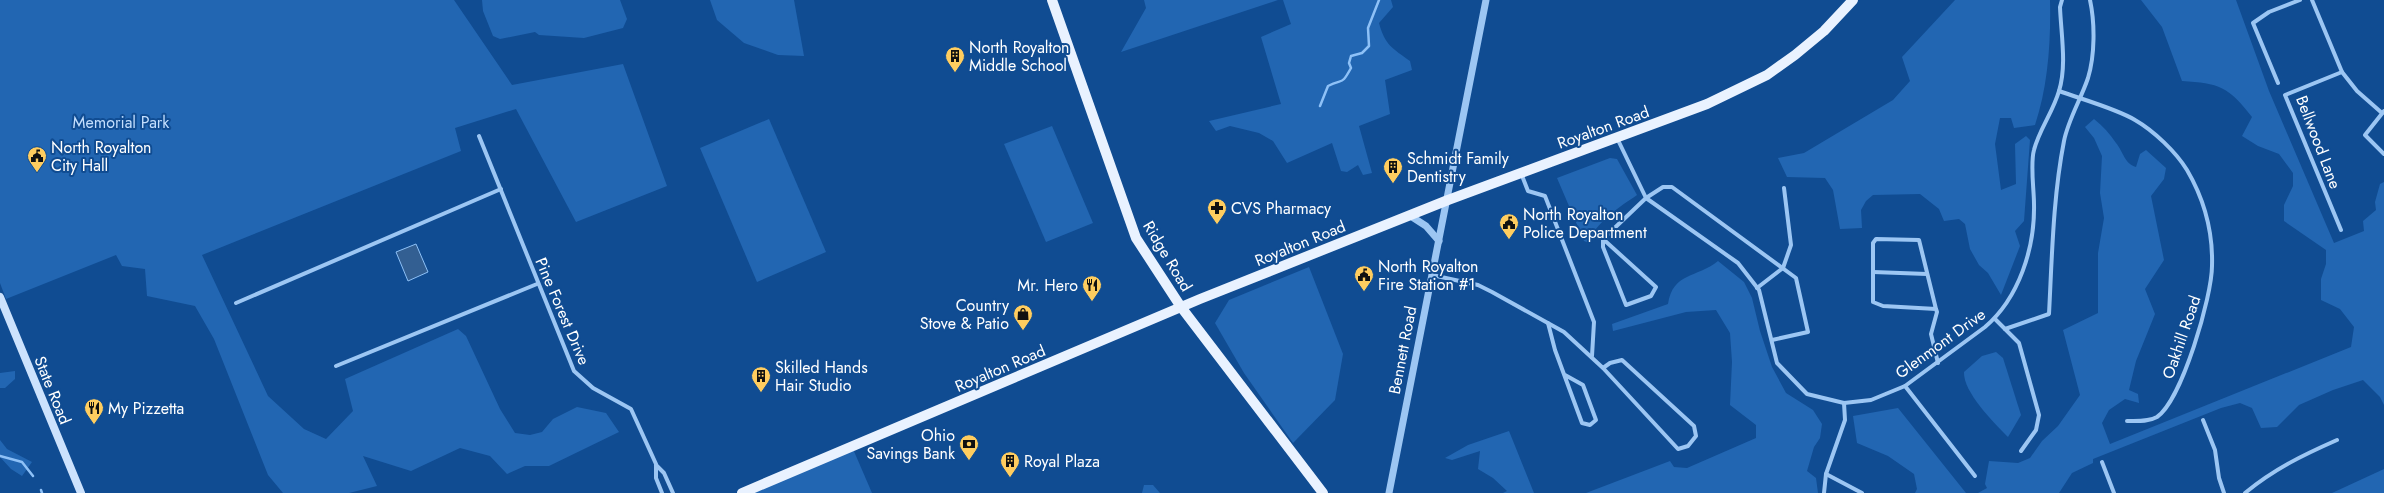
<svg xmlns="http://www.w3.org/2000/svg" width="2384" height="493" viewBox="0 0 2384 493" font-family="Jost,sans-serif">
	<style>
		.green { fill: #2266b2 }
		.water { fill: #335f92; stroke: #8ec1f7 }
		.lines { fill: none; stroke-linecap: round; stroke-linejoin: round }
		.stream { stroke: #8ec1f7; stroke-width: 2.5 }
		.minor { stroke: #9cc6f3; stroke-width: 4 }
		.tertiary { stroke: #9cc6f3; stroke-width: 7 }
		.secondary { stroke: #cce2fd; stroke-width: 8 }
		.primary { stroke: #e9f2ff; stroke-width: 10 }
		.labels { text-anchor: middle; stroke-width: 4; stroke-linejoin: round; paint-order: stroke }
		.poi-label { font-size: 16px; fill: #fff; stroke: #104c92; text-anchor: start }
		.park-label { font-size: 16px; fill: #c4dffe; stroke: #104c92 }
		.street-label { font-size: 16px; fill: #fff; stroke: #104c92 }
	</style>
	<rect width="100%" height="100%" fill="#104c92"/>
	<g class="green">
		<path d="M0,0H454L512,85L623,64L667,186L576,222L516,109L455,128L461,151L202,255L268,396L304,429L326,439L353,411L345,379L458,329L466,336L500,409L515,433L530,435L542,432L553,419L577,407L606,413L619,432L549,466H525L507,474L490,456L460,448L411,471L363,456L377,486L349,493H283L268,475L214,339L195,306L147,296L145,269L122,266L116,255L6,299L0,283Z"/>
		<path d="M482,0H620L627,19L623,28L584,38L539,35L535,32L500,39L493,36L483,11Z"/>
		<path d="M710,0H794L804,56L778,55L744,43L717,20Z"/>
		<path d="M1144,0H1278L1121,52L1146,8Z"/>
		<path d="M1283,0H1391L1393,7L1379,23C1385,45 1392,48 1410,61L1412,70L1385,80L1390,114L1359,126L1372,173L1363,175L1358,165L1347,172L1341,171L1332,143L1287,163L1273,141L1259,133L1230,126L1216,131L1209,121L1281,104L1261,37L1291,24Z"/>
		<path d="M1955,0H2050C2051,42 2048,86 2035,125L2014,128L2011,118H2000L1995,144L2001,190L2016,184L2015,144L2026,136L2030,140L2024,221L2015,231L2020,246L2001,295L1988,273L1979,265L1970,249L1965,224L1959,219L1944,221L1939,209L1920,194L1873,195L1866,201L1861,210L1862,228L1840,229L1833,190L1825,178L1787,177L1778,158L1804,153L1893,100L1910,81L1902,57Z"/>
		<path d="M2141,0H2236L2269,91L2334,243L2364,231L2363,221L2376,210L2375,202L2380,184L2384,182V405L2380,397L2363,380L2333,390L2299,405L2277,427L2261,428L2252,408L2240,403L2221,408L2093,459V463L2072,473L2059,493H1978L1987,488L1985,484L1989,461L2018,463L2030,458L2042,441L2058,426L2080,395L2063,330L2098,313V253L2104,218L2100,193L2102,156L2094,138L2085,127L2094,119C2103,126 2110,134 2116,143C2124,153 2124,163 2136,167L2140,154L2146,150L2166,168L2164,179L2151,196L2164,260L2145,289L2155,314L2136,361L2129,390L2138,394L2139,403L2125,399L2109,410L2102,423L2110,444L2351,347L2354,327L2340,309L2321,300V279L2326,264V250L2284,221V205L2293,186V173L2279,154L2258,146L2242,136L2252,117C2229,87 2219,83 2182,81L2162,27Z"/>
		<path d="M769,119L826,252L757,282L700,148Z"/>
		<path d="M1052,126L1093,223L1046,242L1004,144Z"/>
		<path d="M1610,158L1617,159L1637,195C1621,206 1594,223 1589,243L1584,241L1557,178Z"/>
		<path d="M1718,261L1744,282L1752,298L1760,331L1772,367L1786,393L1813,410L1822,424L1820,438L1814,447L1807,471L1816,478L1818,493H1586L1670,461L1674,467L1687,468L1756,438V425L1730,405L1732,362L1730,333L1716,310L1686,312L1613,331L1612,324L1668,304C1673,272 1697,278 1718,261Z"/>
		<path d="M1309,267L1343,354L1335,400L1293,443L1244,373L1215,323L1229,300Z"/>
		<path d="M1996,352L2003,358L2021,415L2008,437C1994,423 1963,392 1964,372L1982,356Z"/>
		<path d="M15,371V379L5,388H0V373Z"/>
		<path d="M1898,408L1966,493H1915L1917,489L1914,474L1888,456L1857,443L1853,416Z"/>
		<path d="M1509,431L1534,493H1503L1507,491L1493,478L1478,469L1480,451L1452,460L1445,458L1468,445Z"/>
		<path d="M0,440L7,449L32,462L22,476L11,469L0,457Z"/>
		<path d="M853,449L872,493H750Z"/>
		<path d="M2384,469V493H2332Z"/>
		<path d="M1144,485H1153L1160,493H1142Z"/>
	</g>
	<path class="water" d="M416,244L428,272L408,281L396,252Z"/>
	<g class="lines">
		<g class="stream">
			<path d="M1320,106L1328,86C1344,78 1341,86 1351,68L1349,63L1351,56L1362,53L1369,46L1368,28L1379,0"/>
			<path d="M0,456L22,462L33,476"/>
			<path d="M41,490L42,493"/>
		</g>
		<g class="minor">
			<path d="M2312,0L2342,72L2357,91L2382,113"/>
			<path d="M2278,83L2253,23L2269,12L2300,0"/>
			<path d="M2059,91C2081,99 2117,109 2135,120C2154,131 2176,152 2187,170C2204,199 2213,233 2212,266C2212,296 2182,400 2157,417C2148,422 2137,421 2127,421"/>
			<path d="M2384,111L2365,135L2384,154"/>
			<path d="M479,136L574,371L593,388L631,409L656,464V478L662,493"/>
			<path d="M1617,138L1646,198L1738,263L1759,290L1777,363L1807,394L1844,403L1871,400L1905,386L1985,327C2019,298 2035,248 2034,204C2034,189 2030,164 2034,150C2039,130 2053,112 2059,91C2067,65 2061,34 2060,7L2062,0"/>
			<path d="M1521,173L1528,191L1545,196L1594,322L1592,356"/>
			<path d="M2341,230L2285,95L2342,72"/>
			<path d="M1603,239L1656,287L1651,296L1626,305L1603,247V239L1646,198L1663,187H1672L1796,278L1808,332L1772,340"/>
			<path d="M1873,272L1927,274"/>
			<path d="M1432,275L1478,285L1492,292L1564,332L1603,368L1678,449L1688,446L1696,436L1694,426L1622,360L1610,363L1603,368"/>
			<path d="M1757,288L1783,268L1791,245L1784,188"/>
			<path d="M236,303L501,189"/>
			<path d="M1936,309L1883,306L1873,302V243L1876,239L1919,240L1936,309L1937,312L1931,334L1938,363"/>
			<path d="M1995,319L2019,343L2039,415L2036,430L2021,451"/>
			<path d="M1548,323L1555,350L1582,423L1590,425L1596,420L1583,385L1565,375"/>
			<path d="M2005,329L2049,314C2052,257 2053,197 2064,141C2068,120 2081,99 2088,78C2095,55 2095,23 2090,0"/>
			<path d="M336,366L537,284"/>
			<path d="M1905,386L1975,476"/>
			<path d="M2203,420L2215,450L2219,478L2224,493"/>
			<path d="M2102,462L2114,493"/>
			<path d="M656,465L664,473L673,493"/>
			<path d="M1826,474L1862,493"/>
			<path d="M1824,493L1826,474L1845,420L1844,403"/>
			<path d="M2245,493C2274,469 2303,455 2337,440"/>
		</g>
		<g class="tertiary">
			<path d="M1409,215L1426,226L1439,241"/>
			<path d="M1389,493L1486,0"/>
		</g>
		<path class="secondary" d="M0,297L81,493"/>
		<g class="primary">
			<path d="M1052,0L1136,238L1181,307L1323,493"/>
			<path d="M742,493L1200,299L1448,200L1707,104L1767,75L1795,55L1824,31L1853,0"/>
		</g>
	</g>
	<defs>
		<g id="building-pin" transform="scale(1)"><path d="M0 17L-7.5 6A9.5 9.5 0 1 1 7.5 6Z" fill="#ffcd5f" stroke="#104c92"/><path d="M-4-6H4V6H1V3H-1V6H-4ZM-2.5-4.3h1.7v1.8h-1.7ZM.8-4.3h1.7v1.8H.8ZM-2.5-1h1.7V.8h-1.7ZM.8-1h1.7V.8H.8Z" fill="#111"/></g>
		<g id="civic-pin" transform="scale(1)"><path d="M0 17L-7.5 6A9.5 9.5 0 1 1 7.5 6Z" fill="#ffcd5f" stroke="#104c92"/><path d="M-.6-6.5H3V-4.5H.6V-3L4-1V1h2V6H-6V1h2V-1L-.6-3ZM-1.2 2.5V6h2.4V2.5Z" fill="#111"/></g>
		<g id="pharmacy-pin" transform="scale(1)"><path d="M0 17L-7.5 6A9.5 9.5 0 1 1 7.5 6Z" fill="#ffcd5f" stroke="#104c92"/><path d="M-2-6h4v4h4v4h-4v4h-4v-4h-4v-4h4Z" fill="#111"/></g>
		<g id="restaurant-pin" transform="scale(1)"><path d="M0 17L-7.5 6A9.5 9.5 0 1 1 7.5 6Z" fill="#ffcd5f" stroke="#104c92"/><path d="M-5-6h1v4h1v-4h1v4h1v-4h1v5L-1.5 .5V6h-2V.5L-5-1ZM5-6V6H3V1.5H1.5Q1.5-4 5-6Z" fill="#111"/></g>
		<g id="shop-pin" transform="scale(1)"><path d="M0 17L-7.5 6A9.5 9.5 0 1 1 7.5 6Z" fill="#ffcd5f" stroke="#104c92"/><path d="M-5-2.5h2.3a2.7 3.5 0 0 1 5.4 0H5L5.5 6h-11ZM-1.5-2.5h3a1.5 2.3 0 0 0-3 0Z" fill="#111"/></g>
		<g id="bank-pin" transform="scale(1)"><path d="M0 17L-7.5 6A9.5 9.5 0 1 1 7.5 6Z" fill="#ffcd5f" stroke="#104c92"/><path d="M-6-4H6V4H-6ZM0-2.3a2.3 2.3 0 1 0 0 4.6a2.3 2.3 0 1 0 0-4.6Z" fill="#111"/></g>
	</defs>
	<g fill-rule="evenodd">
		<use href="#building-pin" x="955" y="56"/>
		<use href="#civic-pin" x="37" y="156"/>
		<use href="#building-pin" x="1393" y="167"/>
		<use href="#pharmacy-pin" x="1217" y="208"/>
		<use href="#civic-pin" x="1509" y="223"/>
		<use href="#civic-pin" x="1364" y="275"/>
		<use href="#restaurant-pin" x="1092" y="285"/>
		<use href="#shop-pin" x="1023" y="314"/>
		<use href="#building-pin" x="761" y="376"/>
		<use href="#restaurant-pin" x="94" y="408"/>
		<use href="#bank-pin" x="969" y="444"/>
		<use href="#building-pin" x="1010" y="461"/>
	</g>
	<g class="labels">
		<g class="poi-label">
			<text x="969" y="53">North Royalton<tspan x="969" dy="18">Middle School</tspan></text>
			<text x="51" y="153">North Royalton<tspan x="51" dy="18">City Hall</tspan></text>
			<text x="1407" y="164">Schmidt Family<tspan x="1407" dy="18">Dentistry</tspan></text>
			<text x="1231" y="214">CVS Pharmacy</text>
			<text x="1523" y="220">North Royalton<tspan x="1523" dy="18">Police Department</tspan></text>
			<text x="1378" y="272">North Royalton<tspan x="1378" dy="18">Fire Station #1</tspan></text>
			<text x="1078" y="291" text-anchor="end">Mr. Hero</text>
			<text x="1009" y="311" text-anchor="end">Country<tspan x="1009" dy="18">Stove &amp; Patio</tspan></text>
			<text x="775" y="373">Skilled Hands<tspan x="775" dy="18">Hair Studio</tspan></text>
			<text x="108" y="414">My Pizzetta</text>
			<text x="955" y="441" text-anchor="end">Ohio<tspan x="955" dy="18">Savings Bank</tspan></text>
			<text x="1024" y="467">Royal Plaza</text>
		</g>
		<g class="park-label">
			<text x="121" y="128">Memorial Park</text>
		</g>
		<g class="street-label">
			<text transform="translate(1603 127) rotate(-20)" y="6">Royalton Road</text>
			<text transform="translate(2319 142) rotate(69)" y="6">Bellwood Lane</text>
			<text transform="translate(1300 243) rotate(-22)" y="6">Royalton Road</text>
			<text transform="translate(1168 256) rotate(59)" y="6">Ridge Road</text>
			<text transform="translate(563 311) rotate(67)" y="6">Pine Forest Drive</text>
			<text transform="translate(2181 337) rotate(-71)" y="6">Oakhill Road</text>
			<text transform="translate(1940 343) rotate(-36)" y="6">Glenmont Drive</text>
			<text transform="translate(1402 350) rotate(-79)" y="6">Bennett Road</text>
			<text transform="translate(1000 368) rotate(-23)" y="6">Royalton Road</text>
			<text transform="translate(53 390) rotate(68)" y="6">State Road</text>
		</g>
	</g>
</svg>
